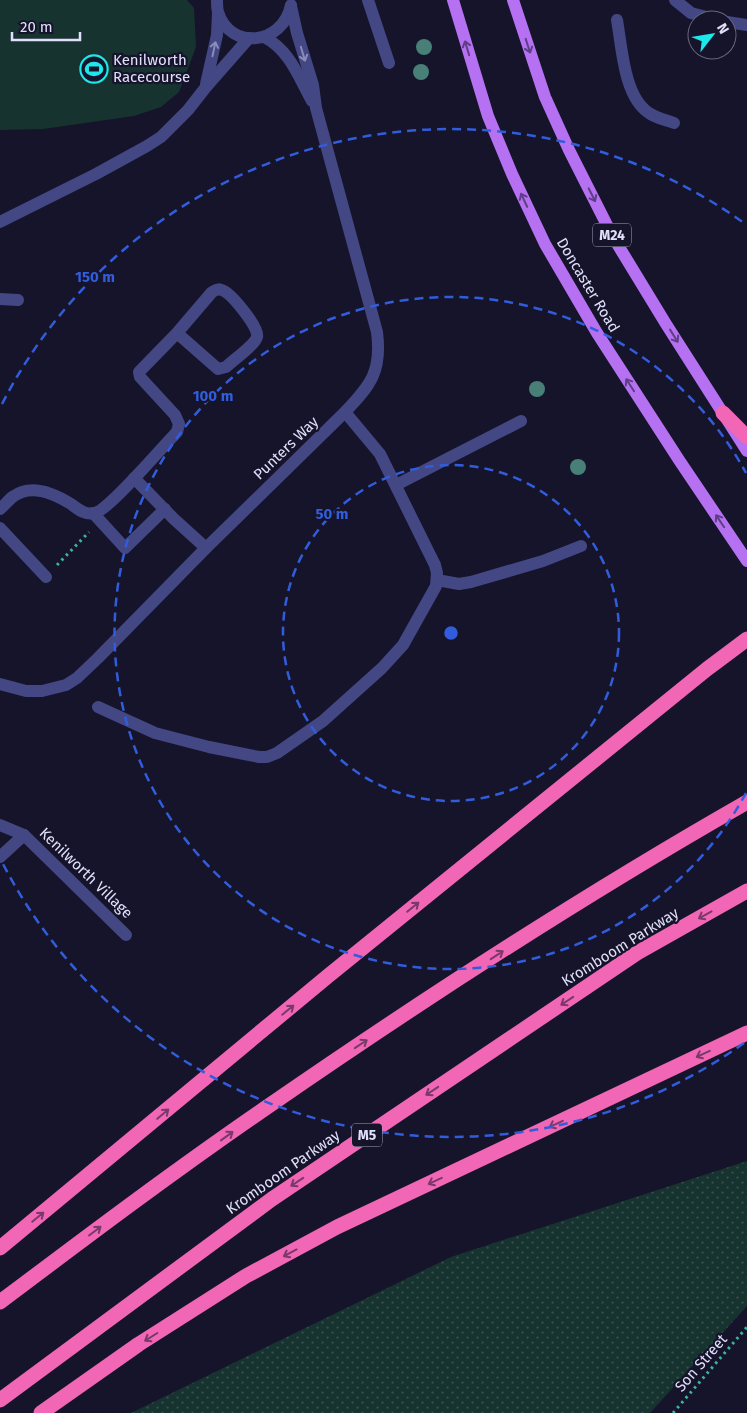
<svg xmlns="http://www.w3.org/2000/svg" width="747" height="1413" viewBox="0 0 747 1413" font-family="'Fira Sans',sans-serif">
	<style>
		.grass { fill: url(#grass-dots) }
		.green { fill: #173330 }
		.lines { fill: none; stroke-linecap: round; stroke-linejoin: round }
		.path { stroke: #3db3a1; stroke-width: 3; stroke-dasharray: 2.5 4; stroke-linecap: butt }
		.minor { stroke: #434784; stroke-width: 12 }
		.major { stroke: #b671f2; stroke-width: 12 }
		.highway { stroke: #f166b5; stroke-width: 15 }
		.tree { fill: #487f76 }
		.oneway { stroke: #5e3e84 }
		.oneway2 { stroke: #8a8cba }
		.oneway3 { stroke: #793969 }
		.ring { fill: none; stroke: #315ddc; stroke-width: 2.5; stroke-dasharray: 9 6 }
		.labels { text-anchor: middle; stroke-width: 4.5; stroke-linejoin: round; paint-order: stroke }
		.shield { fill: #16142a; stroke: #a4a3bd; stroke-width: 1 }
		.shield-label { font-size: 14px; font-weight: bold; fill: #e1e0fc }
		.poi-label { font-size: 15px; fill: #e1e0fc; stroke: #16142a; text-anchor: start }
		.street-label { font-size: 15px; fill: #e1e0fc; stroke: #16142a }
		.centre { fill: #315ddc; stroke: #16142a; stroke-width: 2.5 }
		.ring-label { font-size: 15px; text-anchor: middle; font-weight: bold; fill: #315ddc; stroke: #16142a; stroke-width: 4.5; stroke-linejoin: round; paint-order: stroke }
	</style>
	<defs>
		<pattern id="grass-dots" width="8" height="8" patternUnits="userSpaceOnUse" patternTransform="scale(1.25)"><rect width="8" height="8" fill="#173330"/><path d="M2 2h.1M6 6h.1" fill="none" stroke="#38504f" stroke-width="1.8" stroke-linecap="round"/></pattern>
	</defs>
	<rect width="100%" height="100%" fill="#16142a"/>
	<path class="grass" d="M747,1161V1306L650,1413H131L451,1257Z"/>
	<path class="green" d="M0,0H187L194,8L196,47L179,92L161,107L134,116L43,129L0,130Z"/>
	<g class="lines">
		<g class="path">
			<path d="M57,565L89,532"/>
			<path d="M673,1413L747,1327"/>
		</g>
		<g class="minor">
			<path d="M217,0C217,4 217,8 218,12C230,51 283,45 291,5"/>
			<path d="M368,0L389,63"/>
			<path d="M675,0L691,13L718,20"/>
			<path d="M617,20C622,48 624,97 649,113C656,118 666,120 674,123"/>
			<path d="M727,22L747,25"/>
			<path d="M264,37C290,50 299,78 312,101"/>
			<path d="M206,84L217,35L218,13"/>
			<path d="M0,222L96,174L147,146L161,137L188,110L206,87L249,38"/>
			<path d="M0,299L18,300"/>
			<path d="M134,478L174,519L206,548"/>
			<path d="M396,485L521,421"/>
			<path d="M0,509C5,505 9,499 14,496C32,483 55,494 71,504C79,510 85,515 95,513C110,509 163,446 177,432L179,424L175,415L140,377L139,372L177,333L212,292L216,290C220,289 220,289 224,291C232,295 260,328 257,337C255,345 232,361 226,367L218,369L177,333"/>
			<path d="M93,513L125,548L165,509"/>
			<path d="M0,528L46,577"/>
			<path d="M437,580L459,584L471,582L543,561L581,546"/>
			<path d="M0,684L26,691H42L66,685L77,678L98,658L206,548L345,412C371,385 382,371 377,332L316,108L313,85L297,33L291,6"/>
			<path d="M98,707L155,733L209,747L259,757H267L277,753L323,721L382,668L403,645L436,586L437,573L435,565L380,454L345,412"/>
			<path d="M0,825L24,835L126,935"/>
			<path d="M0,857L24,835"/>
		</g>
		<g class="major">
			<path d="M453,0L488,116L512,174L545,244L597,333L679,460L747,561"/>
			<path d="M513,0L545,97L569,150L613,237L666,324L747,451"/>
		</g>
		<g class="highway">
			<path d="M723,413L747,437"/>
			<path d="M0,1248L328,976L707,669L747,639"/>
			<path d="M0,1302C89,1235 178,1168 270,1105C425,998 584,895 747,802"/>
			<path d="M0,1400L272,1199L637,953L747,891"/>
			<path d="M41,1413L139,1344L246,1276L337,1227L747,1033"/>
		</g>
	</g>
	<g class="tree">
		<circle cx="424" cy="47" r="8"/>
		<circle cx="421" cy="72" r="8"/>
		<circle cx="537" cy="389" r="8"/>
		<circle cx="578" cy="467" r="8"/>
	</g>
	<defs><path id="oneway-shaft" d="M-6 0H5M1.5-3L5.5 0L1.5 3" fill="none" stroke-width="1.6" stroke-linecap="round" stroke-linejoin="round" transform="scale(1.25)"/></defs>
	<g class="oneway">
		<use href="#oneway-shaft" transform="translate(528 46) rotate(72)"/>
		<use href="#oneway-shaft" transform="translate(467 48) rotate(-107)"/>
		<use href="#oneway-shaft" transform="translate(592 195) rotate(63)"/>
		<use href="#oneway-shaft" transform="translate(524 200) rotate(-115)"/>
		<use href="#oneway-shaft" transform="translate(674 336) rotate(58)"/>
		<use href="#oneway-shaft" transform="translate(630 385) rotate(-123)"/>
		<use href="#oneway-shaft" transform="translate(720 521) rotate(-124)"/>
	</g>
	<g class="oneway2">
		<use href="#oneway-shaft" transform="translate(214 49) rotate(-78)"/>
		<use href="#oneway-shaft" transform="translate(303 54) rotate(73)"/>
	</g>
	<g class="oneway3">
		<use href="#oneway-shaft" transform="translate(413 907) rotate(-39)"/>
		<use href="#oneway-shaft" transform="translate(705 915) rotate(151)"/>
		<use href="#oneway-shaft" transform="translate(497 955) rotate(-33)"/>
		<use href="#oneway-shaft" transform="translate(567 1001) rotate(146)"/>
		<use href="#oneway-shaft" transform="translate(288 1010) rotate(-39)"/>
		<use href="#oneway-shaft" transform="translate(361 1044) rotate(-34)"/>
		<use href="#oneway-shaft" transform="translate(703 1054) rotate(155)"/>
		<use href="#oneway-shaft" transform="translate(432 1091) rotate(146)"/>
		<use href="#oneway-shaft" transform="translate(163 1114) rotate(-40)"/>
		<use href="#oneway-shaft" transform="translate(556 1124) rotate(155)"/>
		<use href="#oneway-shaft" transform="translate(227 1136) rotate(-36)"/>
		<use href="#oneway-shaft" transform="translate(435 1181) rotate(155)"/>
		<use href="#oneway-shaft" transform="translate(297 1182) rotate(146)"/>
		<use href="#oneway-shaft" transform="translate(38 1217) rotate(-39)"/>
		<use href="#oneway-shaft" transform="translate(95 1231) rotate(-37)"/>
		<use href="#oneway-shaft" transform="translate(290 1253) rotate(152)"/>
		<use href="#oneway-shaft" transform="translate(151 1337) rotate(148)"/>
	</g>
	<g class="ring">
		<circle cx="451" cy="633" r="168"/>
		<path d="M746 793A336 336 0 1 1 746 473"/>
		<path d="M744 1043A504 504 0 0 1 2 862M2 404A504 504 0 0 1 744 223"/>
	</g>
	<defs>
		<g id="stadium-ring" transform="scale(1.4375)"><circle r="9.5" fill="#16142a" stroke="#1ee7ea" stroke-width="1.5"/><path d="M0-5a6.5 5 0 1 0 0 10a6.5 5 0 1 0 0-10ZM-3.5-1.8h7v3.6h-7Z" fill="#1ee7ea"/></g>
	</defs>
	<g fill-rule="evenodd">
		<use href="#stadium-ring" x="94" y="69"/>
	</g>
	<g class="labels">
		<g class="shield">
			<rect x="593" y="223.5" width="38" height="23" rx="4"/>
			<rect x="352" y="1123.5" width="30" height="23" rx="4"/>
		</g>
		<g class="shield-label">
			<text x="612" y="240">M24</text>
			<text x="367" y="1140">M5</text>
		</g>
		<g class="poi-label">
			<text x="113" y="65">Kenilworth<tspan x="113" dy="17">Racecourse</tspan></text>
		</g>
		<g class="street-label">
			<text transform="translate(588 285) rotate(59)" y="5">Doncaster Road</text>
			<text transform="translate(286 448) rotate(-44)" y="5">Punters Way</text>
			<text transform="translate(86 873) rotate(44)" y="5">Kenilworth Village</text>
			<text transform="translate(620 947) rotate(-32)" y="5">Kromboom Parkway</text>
			<text transform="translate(283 1172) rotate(-35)" y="5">Kromboom Parkway</text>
			<text transform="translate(701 1363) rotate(-49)" y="5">Son Street</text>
		</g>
	</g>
	<circle cx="451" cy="633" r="8" class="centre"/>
	<g class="ring-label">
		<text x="95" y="282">150 m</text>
		<text x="213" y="401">100 m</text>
		<text x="332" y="519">50 m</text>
	</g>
	<g transform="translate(712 35) rotate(59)"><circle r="24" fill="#16142a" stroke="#67667e"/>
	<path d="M0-4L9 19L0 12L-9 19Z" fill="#1ee7ea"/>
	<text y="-8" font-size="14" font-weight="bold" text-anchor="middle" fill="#e1e0fc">N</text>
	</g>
	<path d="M12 32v8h68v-8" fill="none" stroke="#e1e0fc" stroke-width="2.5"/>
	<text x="20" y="32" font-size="15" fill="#e1e0fc" stroke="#16142a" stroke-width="4" paint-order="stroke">20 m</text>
</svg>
